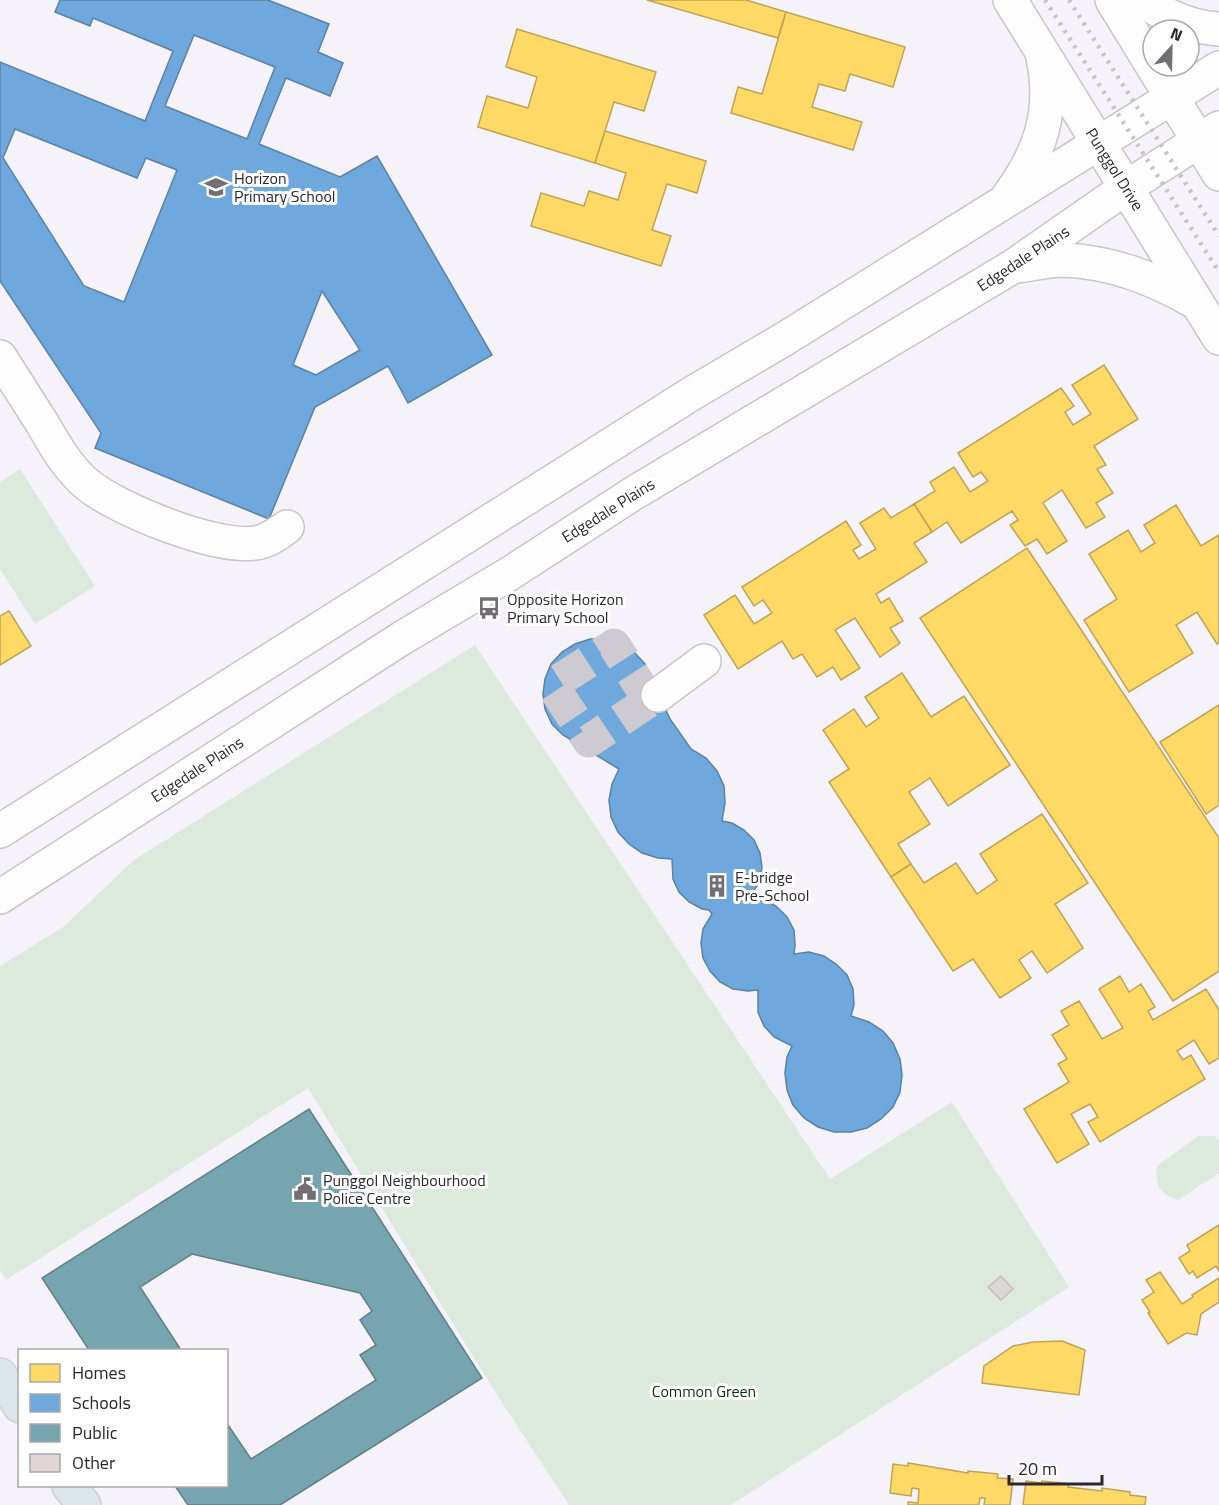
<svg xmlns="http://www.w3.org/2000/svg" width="1219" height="1505" viewBox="0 0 1219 1505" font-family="'Titillium Web',sans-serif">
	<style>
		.green { fill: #dee9de }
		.homes { fill: #ffd966; stroke: #bfa455; stroke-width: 1.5 }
		.schools { fill: #6fa8dc; stroke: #5a82a8; stroke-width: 1.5; fill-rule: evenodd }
		.public { fill: #76a5af; stroke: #5f8088; stroke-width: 1.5 }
		.building { fill: #dfd5d4; stroke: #c3bfc1; stroke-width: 1.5 }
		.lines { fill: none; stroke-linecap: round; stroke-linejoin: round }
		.minor-tunnel { stroke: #cdcad1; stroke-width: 33; stroke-dasharray: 33 16; stroke-linecap: butt }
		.minor-casing { stroke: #c8c5cb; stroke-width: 36 }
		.major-casing { stroke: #d1cfd3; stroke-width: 36 }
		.minor { stroke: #fefdfe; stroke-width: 33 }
		.major { stroke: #dce5e7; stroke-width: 33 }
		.rail { stroke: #c6c5c7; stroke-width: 4.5; stroke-dasharray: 3 6; stroke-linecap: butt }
		.labels { text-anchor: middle; stroke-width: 6; stroke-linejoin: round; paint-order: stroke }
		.street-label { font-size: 16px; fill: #2a282d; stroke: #fff }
		.poi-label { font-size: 16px; fill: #2a282d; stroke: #fff; text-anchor: start }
		.park-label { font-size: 16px; fill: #053405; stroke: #fff }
	</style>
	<rect width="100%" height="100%" fill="#f6f2fa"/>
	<g class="green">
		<path d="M20,469L95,586L35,624L0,569V482Z"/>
		<path d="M475,645L830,1179L952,1102L1069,1287L731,1505H569L495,1392L308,1088L6,1280L0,1270V966L63,927L134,860Z"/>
		<path d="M1198,1136H1214L1219,1140V1173L1178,1200C1159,1194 1155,1185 1157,1166Z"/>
	</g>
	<g class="homes">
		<path d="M647,0H746L786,12L778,38Z"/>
		<path d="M786,12L905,47L893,87L850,74L845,91L819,84L812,107L862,122L853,150L731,113L738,87L762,94Z"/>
		<path d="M517,29L656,72L644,111L614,102L595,163L478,127L487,96L528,108L537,77L506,67Z"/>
		<path d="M605,131L706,161L697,193L667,184L652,230L671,236L661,266L531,226L541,193L584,206L589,191L618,200L626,173L595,163Z"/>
		<path d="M1104,365L1138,419L1094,446L1106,465L1097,469L1113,493L1096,503L1105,517L1086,528L1062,490L1043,503L1067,541L1047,554L1037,539L1025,546L1010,525L1018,520L1012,511L961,543L947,522L932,532L914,504L935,491L930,482L954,467L970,492L988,481L981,472L973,477L958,453L1061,388L1074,406L1065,412L1073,425L1091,414L1072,385Z"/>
		<path d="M914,504L932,532L914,543L927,562L876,594L881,603L889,598L903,621L890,628L900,643L880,657L855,618L835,630L860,668L841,680L833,667L817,677L802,654L793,659L782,641L738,669L704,615L735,595L754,624L772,613L763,600L754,606L742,587L846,521L861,545L853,550L859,559L876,549L860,523L884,508L891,518Z"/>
		<path d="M1176,505L1201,546L1219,535V642L1217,644L1197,612L1176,625L1193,653L1129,692L1084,620L1117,599L1089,554L1128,530L1141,552L1155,543L1144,525Z"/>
		<path d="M1027,548L1219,838V971L1173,1001L920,618Z"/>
		<path d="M9,611L31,646L0,665V616Z"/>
		<path d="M902,673L931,717L964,696L1010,765L948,806L930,778L909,792L930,824L898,844L911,864L891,877L829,782L849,769L823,730L854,709L866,727L879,718L865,697Z"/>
		<path d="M1219,705V805L1206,814L1160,742Z"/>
		<path d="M1042,814L1088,883L1055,904L1083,948L1047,973L1032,951L1019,960L1031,978L1000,998L973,959L953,971L891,877L911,864L924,883L956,863L977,894L997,880L980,854Z"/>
		<path d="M1120,976L1129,992L1141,984L1155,1007L1148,1011L1153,1020L1206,989L1219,1010V1058L1209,1064L1194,1040L1177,1051L1183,1060L1191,1055L1205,1079L1100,1142L1088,1122L1098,1117L1090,1104L1071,1114L1089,1144L1057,1163L1024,1109L1069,1082L1058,1064L1067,1059L1052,1035L1069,1025L1061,1011L1079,1001L1102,1039L1123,1028L1099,989Z"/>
		<path d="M1219,1225V1271L1216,1266L1197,1278L1193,1271L1189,1274L1179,1258L1190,1251L1187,1245Z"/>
		<path d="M1160,1272L1182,1304L1193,1297L1192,1295L1219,1278V1302L1201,1314L1197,1335L1186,1333L1168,1344L1148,1313L1150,1312L1142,1300L1154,1292L1146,1280Z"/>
		<path d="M1062,1341L1085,1350L1079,1395L982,1383L984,1366L1013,1346L1033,1342Z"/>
		<path d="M908,1463L968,1473V1471L998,1474L997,1478L1013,1479L1010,1505H984L985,1498H980L979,1505H908V1502L918,1503L919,1489L912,1488L911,1496L890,1493L893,1464L908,1466Z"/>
		<path d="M1026,1481L1041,1483L1042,1481L1069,1484L1068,1487L1102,1491V1488L1130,1492V1495L1146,1497L1145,1505H1023Z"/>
	</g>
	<g class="schools">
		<path d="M60,0H268L329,24L318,52L343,63L330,96L286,78L259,144L340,177L377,156L492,355L408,403L388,366L315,407L269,519L95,448L101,433L0,281V62L145,121L173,51L93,18L90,26L55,12ZM194,35L275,67L247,139L165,106ZM15,129L137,178L146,158L177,170L124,302L84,286L3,158ZM322,291L360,350L316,375L293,365Z"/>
		<path d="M590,639H606L621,643L634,652L645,664L670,719L691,749L706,758L717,771L724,786L725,803L722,821L732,823L744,830L754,840L760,853L762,867L760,881L750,897L763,899L776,906L787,917L794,930L795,945L794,954L809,952L824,956L836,964L847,975L853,989L854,1005L851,1016L869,1022L883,1031L893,1043L900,1059L902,1075L900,1092L893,1107L881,1119L867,1128L851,1132H834L818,1127L804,1118L793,1105L787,1090L785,1073L787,1057L792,1046L774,1037L764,1026L758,1012V990L748,991L733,989L720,982L710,971L703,958L701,943L703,929L712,914L709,910L702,909L689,902L679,892L673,879L672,859L658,858L642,853L629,844L618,832L611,817L609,800L612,784L619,769L563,735L552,724L545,709L543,694L545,679L551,664L562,652L575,644Z"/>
	</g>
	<path class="public" d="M309,1109L482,1378L280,1505H188L175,1486H226V1422L251,1459L376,1380L360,1355L376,1345L360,1320L372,1311L360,1293L192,1254L140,1287L181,1350H89L42,1278Z"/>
	<path class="building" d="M1001,1276L1013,1289L1001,1300L988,1287Z"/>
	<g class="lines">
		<path class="minor-tunnel" d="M650,701L614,645L552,685L589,741L658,695"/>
		<g class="minor-casing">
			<g id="minor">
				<path d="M1010,0L1219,338"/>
				<path d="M1112,0L1219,174"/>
				<path d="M1141,0C1164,15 1191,28 1219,29"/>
				<path d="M1009,195C1041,152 1054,111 1043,58"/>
				<path d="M1018,266C1033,264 1049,260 1064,260C1112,262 1153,278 1195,302"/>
				<path d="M0,357C14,379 28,401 42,423C55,445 68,469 88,485C119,510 216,549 255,543C267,542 277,534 287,527"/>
				<path d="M658,695L704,661"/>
				<path d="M0,831L691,394L786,338L1219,68"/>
				<path d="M0,897L402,638L509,574L634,493L1012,267L1127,187L1219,128"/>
			</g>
		</g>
		<g class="major-casing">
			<g id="major">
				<path d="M0,1375L20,1406"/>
				<path d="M69,1486L84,1505"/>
			</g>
		</g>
		<use href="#minor" class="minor"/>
		<use href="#major" class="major"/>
		<g class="rail">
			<path d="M1045,0L1219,272"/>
			<path d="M1069,0L1219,236"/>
		</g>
	</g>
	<defs>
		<g id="school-bare" transform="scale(1.8)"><path d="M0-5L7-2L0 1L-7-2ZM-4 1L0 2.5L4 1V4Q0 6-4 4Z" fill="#716f75" stroke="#fff" stroke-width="2.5" paint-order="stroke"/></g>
		<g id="bus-bare" transform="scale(1.8)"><path d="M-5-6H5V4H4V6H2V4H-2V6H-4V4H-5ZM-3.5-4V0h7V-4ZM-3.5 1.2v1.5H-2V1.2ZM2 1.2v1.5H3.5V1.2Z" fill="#716f75" stroke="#fff" stroke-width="2.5" paint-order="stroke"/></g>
		<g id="building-bare" transform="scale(1.8)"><path d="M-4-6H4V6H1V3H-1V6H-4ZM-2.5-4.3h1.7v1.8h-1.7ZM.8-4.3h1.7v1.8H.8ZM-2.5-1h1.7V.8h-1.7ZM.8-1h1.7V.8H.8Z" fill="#716f75" stroke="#fff" stroke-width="2.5" paint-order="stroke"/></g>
		<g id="civic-bare" transform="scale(1.8)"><path d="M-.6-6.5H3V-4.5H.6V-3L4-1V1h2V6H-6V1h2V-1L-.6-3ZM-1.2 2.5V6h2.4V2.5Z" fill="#716f75" stroke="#fff" stroke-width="2.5" paint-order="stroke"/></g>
	</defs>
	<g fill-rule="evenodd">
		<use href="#school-bare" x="216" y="187"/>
		<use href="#bus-bare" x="489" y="608"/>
		<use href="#building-bare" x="717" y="886"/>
		<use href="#civic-bare" x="305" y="1189"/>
	</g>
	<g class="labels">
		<g class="street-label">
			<text transform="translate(1115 169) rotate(58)" y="6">Punggol Drive</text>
			<text transform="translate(1023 258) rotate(-33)" y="6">Edgedale Plains</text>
			<text transform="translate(608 510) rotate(-32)" y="6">Edgedale Plains</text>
			<text transform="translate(197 769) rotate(-33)" y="6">Edgedale Plains</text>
		</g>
		<g class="poi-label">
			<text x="234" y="184">Horizon<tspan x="234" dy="18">Primary School</tspan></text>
			<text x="507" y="605">Opposite Horizon<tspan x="507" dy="18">Primary School</tspan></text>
			<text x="735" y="883">E-bridge<tspan x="735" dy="18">Pre-School</tspan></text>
			<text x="323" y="1186">Punggol Neighbourhood<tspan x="323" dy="18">Police Centre</tspan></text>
		</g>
		<g class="park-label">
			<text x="704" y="1397">Common Green</text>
		</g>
	</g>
	<rect x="18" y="1349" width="210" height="138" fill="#ffffff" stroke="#aaa9ab" stroke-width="1.5"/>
	<rect x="30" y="1364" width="30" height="18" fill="#ffd966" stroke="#aaa9ab" stroke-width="1.5"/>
	<text x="72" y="1379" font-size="18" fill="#2a282d">Homes</text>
	<rect x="30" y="1394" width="30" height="18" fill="#6fa8dc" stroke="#aaa9ab" stroke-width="1.5"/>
	<text x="72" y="1409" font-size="18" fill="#2a282d">Schools</text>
	<rect x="30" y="1424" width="30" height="18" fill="#76a5af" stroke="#aaa9ab" stroke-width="1.5"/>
	<text x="72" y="1439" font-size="18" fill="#2a282d">Public</text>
	<rect x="30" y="1454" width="30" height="18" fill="#dfd5d4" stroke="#aaa9ab" stroke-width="1.5"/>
	<text x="72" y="1469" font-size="18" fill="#2a282d">Other</text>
	<g transform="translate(1171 48) rotate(22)"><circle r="28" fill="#ffffff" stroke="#aaa9ab" stroke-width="1.5"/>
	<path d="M0-4.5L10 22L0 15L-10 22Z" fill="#716f75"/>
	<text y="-9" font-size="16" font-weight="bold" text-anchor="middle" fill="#2a282d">N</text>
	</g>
	<path d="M1009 1475v9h93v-9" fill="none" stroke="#2a282d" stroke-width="3"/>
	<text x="1018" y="1475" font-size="18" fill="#2a282d" stroke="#ffffff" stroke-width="4.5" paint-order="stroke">20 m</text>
</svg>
